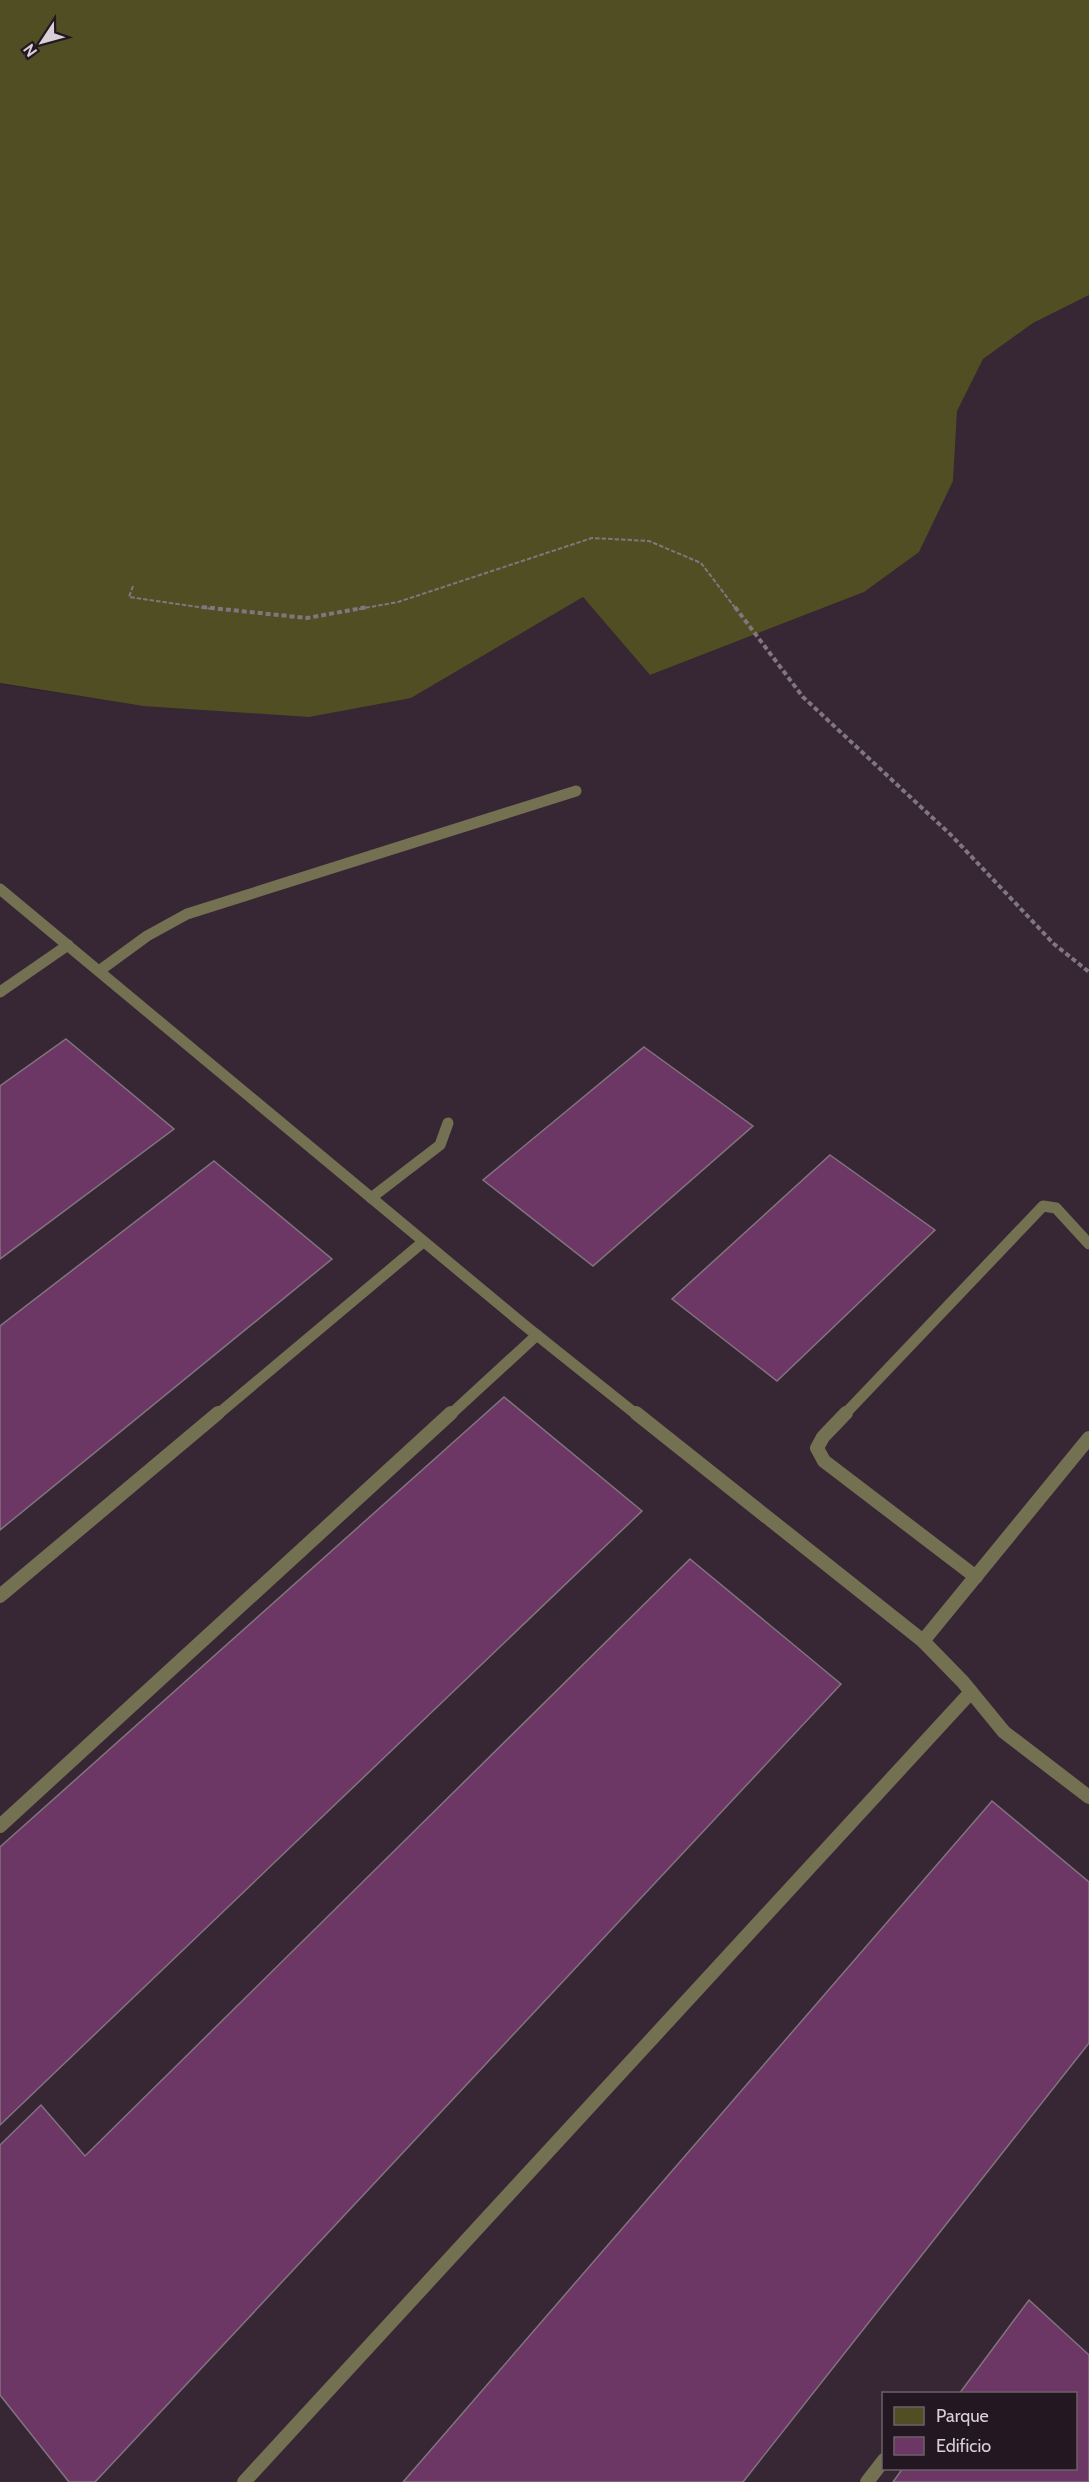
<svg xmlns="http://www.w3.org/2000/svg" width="1089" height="2482" viewBox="0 0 1089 2482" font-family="Cabin,sans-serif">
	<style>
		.built { fill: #372634; fill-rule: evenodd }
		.green { fill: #524e23 }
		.building { fill: #6d3765; stroke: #82747f; stroke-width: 1.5 }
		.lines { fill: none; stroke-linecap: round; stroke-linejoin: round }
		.path-far1 { stroke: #80767e; stroke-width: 2; stroke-dasharray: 4.5 2; stroke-linecap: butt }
		.path { stroke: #80767e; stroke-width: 4; stroke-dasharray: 5 3; stroke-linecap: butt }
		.lane-far1 { stroke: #747153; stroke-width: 11 }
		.lane { stroke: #747153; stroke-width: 14 }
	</style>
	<rect width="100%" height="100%" fill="#2d212a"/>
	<path class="built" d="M1089,295V2482H0V684L143,706L411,698L583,597L650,675L864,592L953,481L957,411L983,359L1033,323ZM884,2394H1076V2468H884Z"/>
	<path class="green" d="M0,0H1089V295L1033,323L983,359L957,411L953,481L919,552L864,592L650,675L583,597L411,698L309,717L143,706L0,683Z"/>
	<g class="building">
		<path d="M66,1039L174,1129L0,1259V1086Z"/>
		<path d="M644,1047L753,1126L593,1266L483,1180Z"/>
		<path d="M830,1155L935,1230L777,1381L672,1299Z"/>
		<path d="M214,1161L332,1259L0,1530V1326Z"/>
		<path d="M504,1397L642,1511L0,2125V1847Z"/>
		<path d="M690,1559L841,1684L95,2482H69L0,2395V2145L41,2105L85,2156Z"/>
		<path d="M992,1801L1089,1882V2043L743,2482H403Z"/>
		<path d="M1029,2300L1089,2355V2482H893L903,2468H1076V2394H959Z"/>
	</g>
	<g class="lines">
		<g class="path-far1">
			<path d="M133,586L129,597L212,609"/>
			<path d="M359,609L398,602L592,538L649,541L701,563L736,609"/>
		</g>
		<g class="path">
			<path d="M202,607L307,618L368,607"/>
			<path d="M735,607L803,697L951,835L1054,944L1089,972"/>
		</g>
		<g class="lane-far1">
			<path d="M0,889L523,1324L637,1415"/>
			<path d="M99,971L147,936L187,914L576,791"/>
			<path d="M0,992L68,945"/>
			<path d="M371,1198L440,1145L448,1123"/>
			<path d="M217,1415L423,1242"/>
			<path d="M450,1415L537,1335"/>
			<path d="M844,1415L1043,1206L1056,1208L1089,1244"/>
		</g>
		<g class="lane">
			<path d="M636,1413L923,1641L963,1682L1004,1732L1089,1797"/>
			<path d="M846,1413L823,1437L817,1448L824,1461L976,1577"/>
			<path d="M0,1596L218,1413"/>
			<path d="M923,1641L1089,1438"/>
			<path d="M0,1826L451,1413"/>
			<path d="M244,2482L971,1692"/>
			<path d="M867,2482L884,2460"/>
		</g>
	</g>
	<rect x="882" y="2392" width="195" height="78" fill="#231821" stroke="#6b6269" stroke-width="1.5"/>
	<rect x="894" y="2407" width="30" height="18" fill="#524e23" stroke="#6b6269" stroke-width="1.5"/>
	<text x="936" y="2422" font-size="18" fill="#d8d0d6">Parque</text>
	<rect x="894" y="2437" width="30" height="18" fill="#6d3765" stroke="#6b6269" stroke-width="1.5"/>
	<text x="936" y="2452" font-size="18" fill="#d8d0d6">Edificio</text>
	<g transform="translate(42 42) rotate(234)" stroke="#231821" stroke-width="4.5" paint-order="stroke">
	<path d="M0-4.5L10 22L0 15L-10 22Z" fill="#d8d0d6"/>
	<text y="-9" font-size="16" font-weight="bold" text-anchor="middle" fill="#d8d0d6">N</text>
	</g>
</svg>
